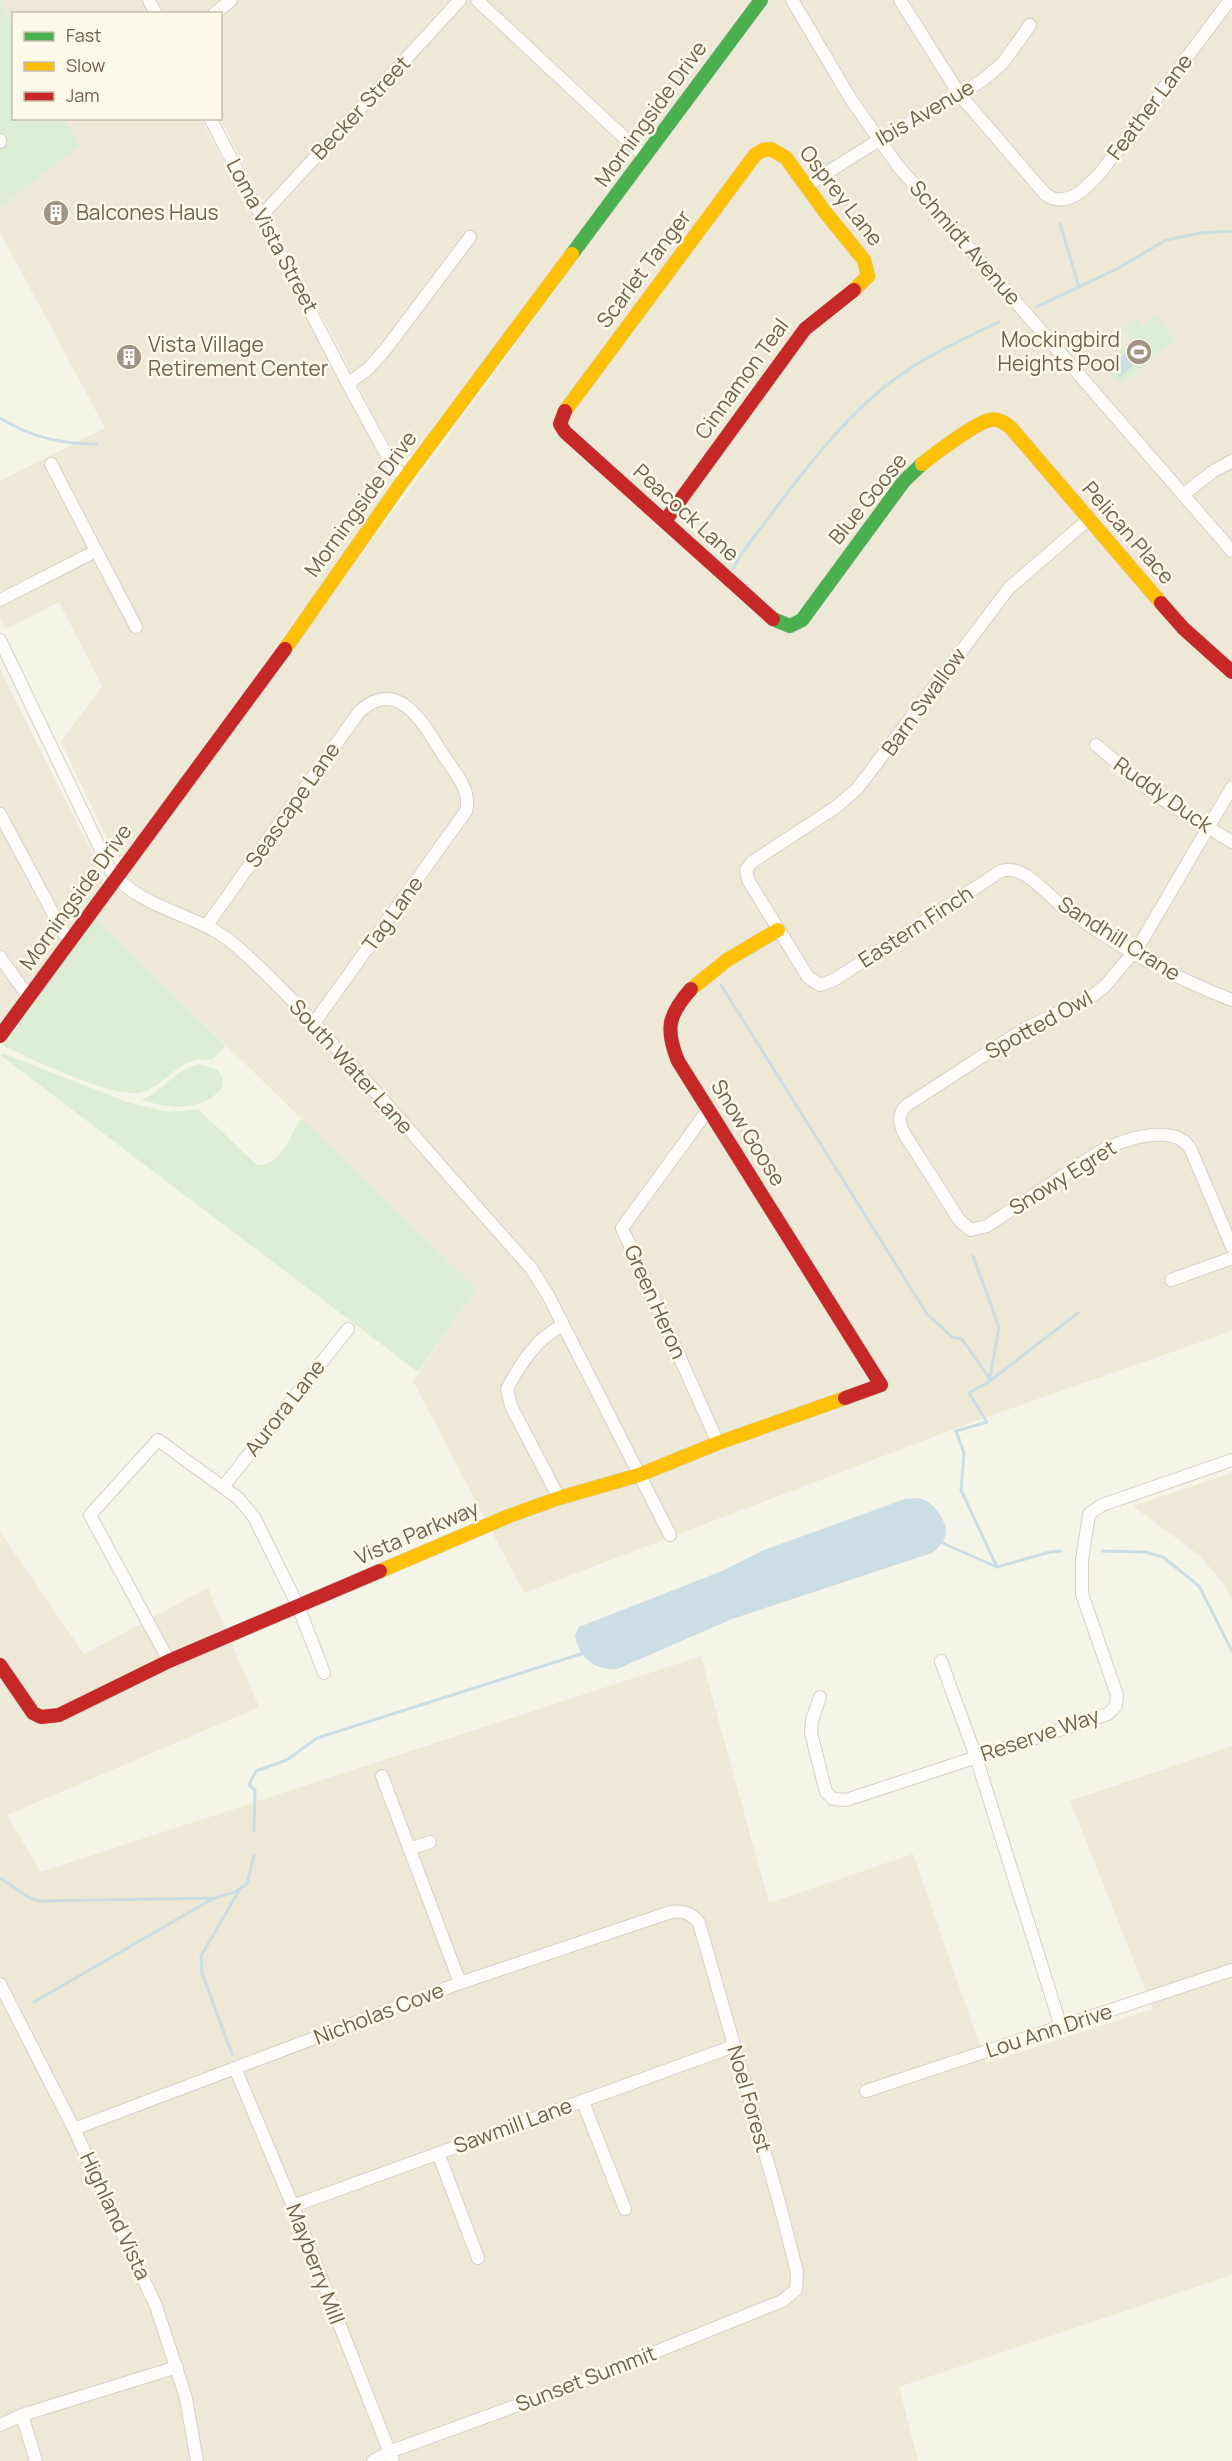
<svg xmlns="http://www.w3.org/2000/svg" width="1232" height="2461" viewBox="0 0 1232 2461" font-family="Manrope,sans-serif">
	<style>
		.residential { fill: #eee8d7 }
		.green { fill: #ddedd5 }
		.water { fill: #ccdde4 }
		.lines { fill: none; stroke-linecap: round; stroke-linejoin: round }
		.stream { stroke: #ccdde4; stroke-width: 3 }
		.street-casing { stroke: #d4d1c8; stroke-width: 14 }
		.fast-casing { stroke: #d5d1c8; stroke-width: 15 }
		.slow-casing { stroke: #d5d1c8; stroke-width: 15 }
		.jam-casing { stroke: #d5d1c8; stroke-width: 15 }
		.street { stroke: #fefdfc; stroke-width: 12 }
		.fast { stroke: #4caf50; stroke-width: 14 }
		.slow { stroke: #ffc107; stroke-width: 14 }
		.jam { stroke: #c62828; stroke-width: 14 }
		.labels { text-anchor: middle; stroke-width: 5; stroke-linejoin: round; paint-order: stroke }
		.street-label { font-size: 21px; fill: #71614c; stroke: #fefaea }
		.poi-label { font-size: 21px; fill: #71614c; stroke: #fefaea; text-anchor: start }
	</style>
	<rect width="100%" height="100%" fill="#f5f4e9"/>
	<g class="residential">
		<path d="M0,0H142L149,13L14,14L13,25Z"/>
		<path d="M157,0H755L411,456L406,459L399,458L395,454L380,428L220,119V14L164,13Z"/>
		<path d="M768,0H1232V1331L975,1421L524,1593L413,1381L477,1289L95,918Z"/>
		<path d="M65,119H201L392,480V487L125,856L119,857L114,853L61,742L102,686L59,602L6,629L0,618V481L105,428L0,232V208L80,146Z"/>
		<path d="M0,669L102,872L103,881V885L0,1025Z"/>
		<path d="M1232,1473V1600L1224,1584L1199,1555L1133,1506Z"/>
		<path d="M0,1532L84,1654L208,1588L259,1707L7,1815L41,1872L701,1656L769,1903L913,1854L986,2063L1153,2009L1070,1801L1232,1746V2275L899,2387L918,2461H0Z"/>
	</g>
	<g class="green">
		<path d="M0,0L13,25L14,118L65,119L80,146L0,208Z"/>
		<path d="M1155,315L1175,339L1121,385L1104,365L1133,340L1124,328L1136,317L1143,326Z"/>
		<path d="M95,918L226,1046L212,1060C178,1055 170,1083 142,1092C118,1101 28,1058 3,1045Z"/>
		<path d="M2,1053L127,1102L168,1112L198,1109L257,1165C281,1167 290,1135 301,1118L477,1289L418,1372L0,1055Z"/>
		<path d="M199,1064L218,1070L223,1078L222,1088C201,1113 168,1108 141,1100C163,1091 176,1069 199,1064Z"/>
	</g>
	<g class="water">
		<path d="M1134,346L1143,357L1120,377L1111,365Z"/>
		<path d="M919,1498C932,1500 946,1519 946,1532C945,1541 939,1548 932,1553L732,1619L617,1669C594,1671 579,1657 575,1636L579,1627L722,1571L764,1550L905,1499Z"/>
	</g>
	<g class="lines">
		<g class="stream">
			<path d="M1060,224L1079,287"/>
			<path d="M1036,307L1117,269L1166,240L1201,233L1232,231"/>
			<path d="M0,418C31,437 60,444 97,444"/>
			<path d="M733,569L742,553C784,498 824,439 877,393C913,362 956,342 999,322"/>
			<path d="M721,985L927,1314L952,1337L962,1339L990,1379"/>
			<path d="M973,1256L999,1327L990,1378"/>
			<path d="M940,1542L997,1567"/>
			<path d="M1061,1551L1050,1552L997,1567L961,1490L964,1453L956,1431L987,1422L969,1393L987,1383L1078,1313"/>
			<path d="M1102,1551L1145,1552L1163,1557L1199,1586L1232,1651"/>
			<path d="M254,1831L255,1790L249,1785L256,1771L287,1760L317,1738L584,1653"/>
			<path d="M0,1878L28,1897L39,1901L215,1898L235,1892L247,1884L254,1855"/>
			<path d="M34,2002L214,1898"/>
			<path d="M232,2054L202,1973L201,1956L240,1889"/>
		</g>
		<g class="street-casing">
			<g id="street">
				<path d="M149,0L156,14"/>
				<path d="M477,0L645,157"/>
				<path d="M792,0L852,101L898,166L1232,551"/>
				<path d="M900,0L960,95L1046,195C1068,209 1087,187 1101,172L1230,0"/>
				<path d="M214,14L231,0"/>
				<path d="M210,118L348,384L392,465L405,478"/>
				<path d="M0,140V142"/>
				<path d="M806,186L871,145L980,82L1002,64L1030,25"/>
				<path d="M262,215L460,0"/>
				<path d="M348,384L369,368L385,350L470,237"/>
				<path d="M51,464L136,627"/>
				<path d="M1183,495L1212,472L1232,461"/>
				<path d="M1089,519L1009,588L857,789L836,807L752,862L746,870L748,880L808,977L820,985L834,980L1001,871C1023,863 1046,894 1062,906C1114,945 1172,977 1232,1000"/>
				<path d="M0,600L96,551"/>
				<path d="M0,640L111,871C142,911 199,913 235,945C285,989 329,1040 374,1090C426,1149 478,1209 531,1268L548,1295L670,1535"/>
				<path d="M1096,745L1157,796L1232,842"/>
				<path d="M1232,787L1140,944L1106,985L1091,997L1026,1028L907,1105C897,1114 899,1124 905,1135L960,1221L971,1230L987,1226L1099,1152C1120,1140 1176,1121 1191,1150L1232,1247"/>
				<path d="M0,814L63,932L71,940"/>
				<path d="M207,925L359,712C398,676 423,723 442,753C453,770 472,790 466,811L314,1023"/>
				<path d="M0,957L22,988L31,994"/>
				<path d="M708,1110L622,1228L718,1443"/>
				<path d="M1171,1280L1232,1258"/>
				<path d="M223,1487L348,1329"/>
				<path d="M559,1498L511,1406L507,1389C520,1365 537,1337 562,1326"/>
				<path d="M169,1661L90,1515L158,1440L238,1498L254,1517L298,1606L324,1673"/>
				<path d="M941,1661L976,1757L1061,2027"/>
				<path d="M820,1697L812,1720L811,1733L826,1792L833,1799L846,1800L1108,1714L1116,1706L1117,1695L1082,1594V1560L1089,1514L1102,1505L1232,1460"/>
				<path d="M382,1776L460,1983"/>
				<path d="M410,1849L430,1842"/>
				<path d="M0,1984L74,2129L156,2306L186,2398L197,2461"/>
				<path d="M235,2068L293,2206L393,2461"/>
				<path d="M866,2091L1232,1970"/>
				<path d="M583,2102L625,2209"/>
				<path d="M74,2129L460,1983L671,1912C682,1910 693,1914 699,1923L779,2202L797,2272L796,2290L782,2301L576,2384L389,2452L373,2461"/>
				<path d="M438,2153L478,2258"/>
				<path d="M293,2206L734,2046"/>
				<path d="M22,2415L36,2461"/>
				<path d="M0,2425L22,2415L177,2367"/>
			</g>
		</g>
		<g class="fast-casing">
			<g id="fast">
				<path d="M572,254L761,0"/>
				<path d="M773,619L790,626L802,620L904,481L922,464"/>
			</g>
		</g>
		<g class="slow-casing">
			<g id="slow">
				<path d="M565,411L755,155L763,150L771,149L786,158L825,212L864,260L868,276L854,290"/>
				<path d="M922,464C933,455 977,422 990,420C998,418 1005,423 1011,428L1161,603"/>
				<path d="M285,649L402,482L572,254"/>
				<path d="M691,989L727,960L778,930"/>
				<path d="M380,1571L509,1516L559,1498L639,1475L718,1443L845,1398"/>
			</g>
		</g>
		<g class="jam-casing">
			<g id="jam">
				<path d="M565,411L560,424L565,432L773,619"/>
				<path d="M665,521L805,329L854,290"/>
				<path d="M1161,603L1183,628L1232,672"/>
				<path d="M691,989C668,1015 665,1029 678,1061L881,1385L845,1398"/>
				<path d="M0,1036L285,649"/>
				<path d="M0,1665L33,1713L41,1717L59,1715L169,1661L380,1571"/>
			</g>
		</g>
		<use href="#street" class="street"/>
		<use href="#fast" class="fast"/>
		<use href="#slow" class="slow"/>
		<use href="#jam" class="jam"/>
	</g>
	<defs>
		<g id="building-disc" transform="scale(1.35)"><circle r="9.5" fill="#9f9483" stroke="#fefaea"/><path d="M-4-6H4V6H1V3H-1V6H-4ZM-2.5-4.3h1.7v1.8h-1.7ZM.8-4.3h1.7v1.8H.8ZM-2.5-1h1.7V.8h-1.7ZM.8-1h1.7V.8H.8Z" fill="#fff"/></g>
		<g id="stadium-disc" transform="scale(1.35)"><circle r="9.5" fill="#9f9483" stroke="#fefaea"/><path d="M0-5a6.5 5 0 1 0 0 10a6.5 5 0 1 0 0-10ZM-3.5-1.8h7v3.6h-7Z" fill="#fff"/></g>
	</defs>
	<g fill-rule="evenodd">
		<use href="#building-disc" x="56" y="213"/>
		<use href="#stadium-disc" x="1139" y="352"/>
		<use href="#building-disc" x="129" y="357"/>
	</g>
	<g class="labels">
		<g class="street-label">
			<text transform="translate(1150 107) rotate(-53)" y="7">Feather Lane</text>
			<text transform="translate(361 108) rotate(-47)" y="7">Becker Street</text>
			<text transform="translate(925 113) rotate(-30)" y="7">Ibis Avenue</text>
			<text transform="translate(651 114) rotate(-54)" y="7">Morningside Drive</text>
			<text transform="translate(841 196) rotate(52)" y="7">Osprey Lane</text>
			<text transform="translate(272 236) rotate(62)" y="7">Loma Vista Street</text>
			<text transform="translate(965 243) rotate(49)" y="7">Schmidt Avenue</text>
			<text transform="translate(644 269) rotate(-53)" y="7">Scarlet Tanger</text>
			<text transform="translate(742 379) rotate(-54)" y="7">Cinnamon Teal</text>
			<text transform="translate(868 499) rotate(-51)" y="7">Blue Goose</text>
			<text transform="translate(361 504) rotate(-54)" y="7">Morningside Drive</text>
			<text transform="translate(686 513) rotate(42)" y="7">Peacock Lane</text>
			<text transform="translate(1128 533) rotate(49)" y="7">Pelican Place</text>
			<text transform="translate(924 702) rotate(-54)" y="7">Barn Swallow</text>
			<text transform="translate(1163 795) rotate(35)" y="7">Ruddy Duck</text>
			<text transform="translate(293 805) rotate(-55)" y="7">Seascape Lane</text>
			<text transform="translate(76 897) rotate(-54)" y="7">Morningside Drive</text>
			<text transform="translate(393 914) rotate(-54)" y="7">Tag Lane</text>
			<text transform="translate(916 927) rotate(-33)" y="7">Eastern Finch</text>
			<text transform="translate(1119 939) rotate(32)" y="7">Sandhill Crane</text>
			<text transform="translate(1039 1025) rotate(-29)" y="7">Spotted Owl</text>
			<text transform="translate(351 1067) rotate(48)" y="7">South Water Lane</text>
			<text transform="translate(748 1133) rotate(58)" y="7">Snow Goose</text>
			<text transform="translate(1063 1178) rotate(-32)" y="7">Snowy Egret</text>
			<text transform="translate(655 1302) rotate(66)" y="7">Green Heron</text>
			<text transform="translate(285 1408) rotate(-52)" y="7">Aurora Lane</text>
			<text transform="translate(417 1533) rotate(-23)" y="7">Vista Parkway</text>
			<text transform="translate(1040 1735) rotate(-19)" y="7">Reserve Way</text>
			<text transform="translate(379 2014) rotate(-21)" y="7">Nicholas Cove</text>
			<text transform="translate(1049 2031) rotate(-18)" y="7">Lou Ann Drive</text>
			<text transform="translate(749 2099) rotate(74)" y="7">Noel Forest</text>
			<text transform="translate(513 2126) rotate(-20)" y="7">Sawmill Lane</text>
			<text transform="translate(115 2216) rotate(65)" y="7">Highland Vista</text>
			<text transform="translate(315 2264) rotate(69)" y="7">Mayberry Mill</text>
			<text transform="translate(586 2379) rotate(-21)" y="7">Sunset Summit</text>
		</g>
		<g class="poi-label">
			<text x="76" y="220">Balcones Haus</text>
			<text x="1120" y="347" text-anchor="end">Mockingbird<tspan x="1120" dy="24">Heights Pool</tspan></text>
			<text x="148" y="352">Vista Village<tspan x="148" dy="24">Retirement Center</tspan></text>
		</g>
	</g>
	<rect x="12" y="12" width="210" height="108" fill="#fefaea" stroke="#c6bdab" stroke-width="1.5"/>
	<rect x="24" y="32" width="30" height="9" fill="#4caf50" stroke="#c6bdab" stroke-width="1.5"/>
	<text x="66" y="42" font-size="18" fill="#71614c">Fast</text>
	<rect x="24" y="62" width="30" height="9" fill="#ffc107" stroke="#c6bdab" stroke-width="1.5"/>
	<text x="66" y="72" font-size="18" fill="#71614c">Slow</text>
	<rect x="24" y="92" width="30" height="9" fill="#c62828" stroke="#c6bdab" stroke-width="1.5"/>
	<text x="66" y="102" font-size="18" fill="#71614c">Jam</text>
</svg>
